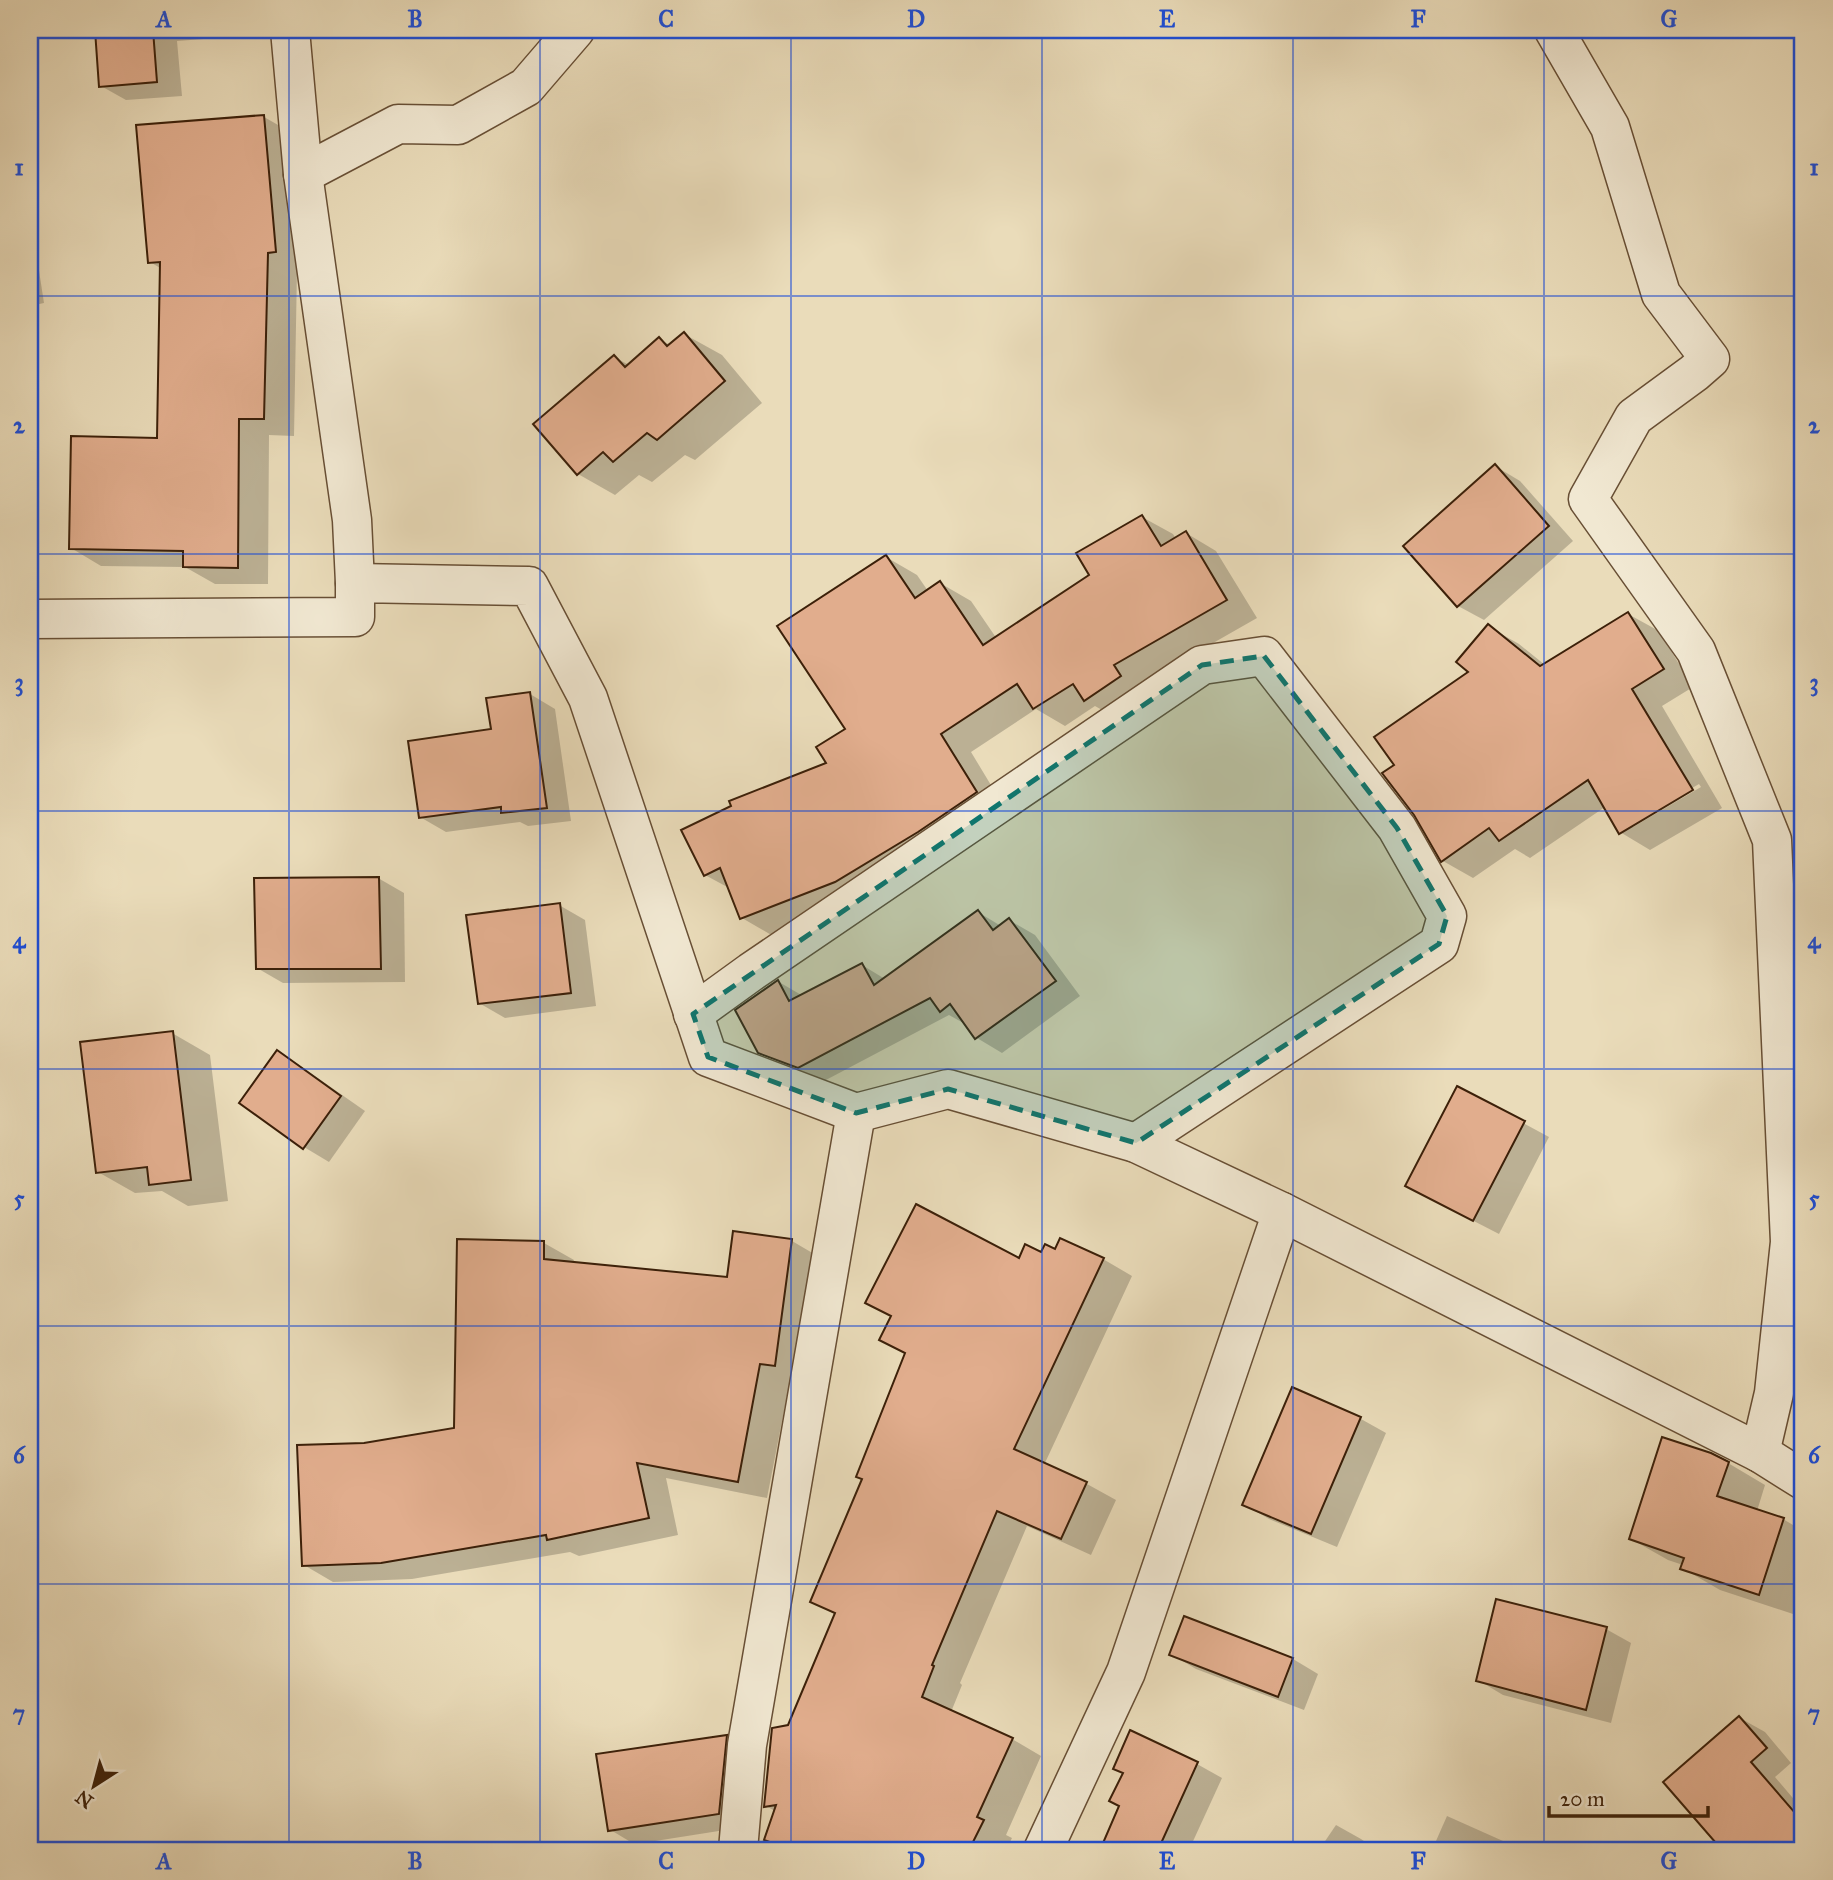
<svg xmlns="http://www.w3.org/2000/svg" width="1833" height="1880" viewBox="0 0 1833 1880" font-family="'IM FELL Great Primer',serif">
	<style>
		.shadow { fill: #0003; fill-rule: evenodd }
		.building { fill: #e1ad8d; stroke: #3c2009; stroke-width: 2 }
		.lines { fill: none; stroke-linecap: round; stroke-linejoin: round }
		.minor-casing { stroke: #684f35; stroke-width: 41 }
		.minor { stroke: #f1e8d2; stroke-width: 38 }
		.marked { fill: #0f766e; fill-opacity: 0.2; stroke: #0f766e; stroke-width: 5; stroke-dasharray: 14 9; stroke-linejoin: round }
		.grid { fill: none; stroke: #1d4ed8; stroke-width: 2; stroke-opacity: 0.55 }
		.neatline { fill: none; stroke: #1d4ed8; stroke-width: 2.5 }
		.grid-label { font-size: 23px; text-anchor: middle; font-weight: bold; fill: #1d4ed8 }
	</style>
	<rect width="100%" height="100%" fill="#eadcba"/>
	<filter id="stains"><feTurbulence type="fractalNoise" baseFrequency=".00286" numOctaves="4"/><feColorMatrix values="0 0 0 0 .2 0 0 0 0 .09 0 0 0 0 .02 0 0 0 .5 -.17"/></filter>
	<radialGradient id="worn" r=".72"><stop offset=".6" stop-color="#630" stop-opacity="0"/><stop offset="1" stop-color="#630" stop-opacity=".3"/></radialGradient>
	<g class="shadow">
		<path d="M96,30H217V38L177,41L182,96L126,100L101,86Z"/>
		<path d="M30,47L36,126H30Z"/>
		<path d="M264,117L294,134L297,270L294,436L269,435L268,584H215L185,567L101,566L71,548L158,440L162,269L150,262Z"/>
		<path d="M30,212L44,303L30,306Z"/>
		<path d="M684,334L722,355L762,403L695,460L685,455L652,482L639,475L615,495L578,474L614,357L629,365L659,339L670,345Z"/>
		<path d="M1495,466L1520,481L1573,541L1484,620L1458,606L1405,546Z"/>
		<path d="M1142,517L1173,534L1176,539L1186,533L1216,551L1257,618L1143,683L1116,718L1095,706L1065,726L1036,709L971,752L1006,810L773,936L742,918L731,889L705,875L828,764L848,730L886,557L917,575L928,591L940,583L971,601L997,639L1091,575Z"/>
		<path d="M1628,614L1659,631L1693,687L1662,706L1722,808L1650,850L1620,832L1605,807L1530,858L1515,849L1473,878L1443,861L1396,766L1471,672L1489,627L1519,644L1545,665ZM1699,784L1701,787L1633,827V823Z"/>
		<path d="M530,694L555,709L571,821L528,826L520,822L446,832L420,817L493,730Z"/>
		<path d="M378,878L404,893L405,982L283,983L257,968Z"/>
		<path d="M559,905L585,920L596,1006L505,1018L479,1003Z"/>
		<path d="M978,912L1001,926L1009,920L1035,935L1080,996L1002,1053L977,1038L967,1025L949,1015L824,1081L785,1066L759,1051L779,982L803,996L862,965L885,979Z"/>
		<path d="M172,1033L210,1055L228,1201L188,1206L162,1191L135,1193L98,1172Z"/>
		<path d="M277,1052L302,1067L365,1111L329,1162L304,1147Z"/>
		<path d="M1458,1088L1549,1137L1499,1234L1433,1200Z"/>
		<path d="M792,1241L821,1258L804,1382L790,1380L767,1498L666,1478L678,1535L579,1556L570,1552L412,1579L333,1582L304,1565L364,1445L456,1429L544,1243L574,1260L573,1263L729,1279Z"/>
		<path d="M1056,1251L1103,1259L1132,1276L1044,1465L1087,1484L1116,1500L1091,1555L1027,1526L960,1683L962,1685L951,1712L1012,1739L1041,1756L1006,1835L1012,1838L1006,1850H784L766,1840L775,1811L766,1806L789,1727L836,1615L812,1601L1019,1260Z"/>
		<path d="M1293,1389L1361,1419L1386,1433L1337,1547L1269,1519L1244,1504Z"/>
		<path d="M1728,1463L1765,1485L1757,1511L1783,1519L1803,1531V1594L1796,1615L1720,1590L1682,1568L1683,1565L1668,1560L1631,1539Z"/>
		<path d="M1185,1618L1293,1659L1318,1674L1304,1710L1196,1669L1171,1654Z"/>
		<path d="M1606,1629L1631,1643L1611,1723L1503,1695L1478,1680Z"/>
		<path d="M1740,1718L1765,1732L1791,1763L1775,1777L1803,1810V1850H1724L1665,1782Z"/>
		<path d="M726,1736L751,1751L744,1827L630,1845L639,1850H542L629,1841L609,1829Z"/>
		<path d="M1197,1764L1222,1778L1189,1850H1102L1121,1806Z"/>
		<path d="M1447,1816L1503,1841L1520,1850H1432Z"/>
		<path d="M1336,1825L1361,1839L1377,1850H1319Z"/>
	</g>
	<g class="building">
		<path d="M95,30H153L157,82L99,87Z"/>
		<path d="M264,115L276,252L268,253L264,419H239L238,568L183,567V551L69,549L71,436L157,438L160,262L148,263L136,125Z"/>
		<path d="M684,332L725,381L657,440L647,433L613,462L603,452L577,475L533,424L614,355L625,367L659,337L667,346Z"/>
		<path d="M1495,464L1549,526L1457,607L1403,546Z"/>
		<path d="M1142,515L1161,546L1186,531L1227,600L1114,665L1121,676L1084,701L1073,684L1033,709L1017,684L941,734L977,792L918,832L835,882L740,919L720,868L704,876L681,830L731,806L729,801L826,763L816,747L845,729L777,626L886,555L915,598L940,581L983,645L1089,575L1076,553Z"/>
		<path d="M1628,612L1664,669L1632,689L1693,790L1619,834L1588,780L1499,841L1489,828L1441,862L1414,815L1382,773L1394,765L1374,737L1468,672L1456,662L1488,624L1540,666Z"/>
		<path d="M530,692L547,808L501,813V807L419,818L408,741L491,729L486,698Z"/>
		<path d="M379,877L381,969H256L254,878Z"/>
		<path d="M560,903L571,993L478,1004L466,915Z"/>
		<path d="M978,910L993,930L1009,918L1056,981L975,1039L950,1004L940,1012L930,998L798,1068L758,1053L735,1010L778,980L789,1001L862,963L874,985Z"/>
		<path d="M173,1031L191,1180L149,1185L147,1167L96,1173L80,1042Z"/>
		<path d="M277,1050L341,1096L303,1149L239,1103Z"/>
		<path d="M1457,1086L1525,1121L1473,1221L1405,1186Z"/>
		<path d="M916,1204L1019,1258L1025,1244L1041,1252L1045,1244L1055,1249L1060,1238L1104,1258L1014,1449L1087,1482L1061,1539L997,1511L932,1665L934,1666L922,1697L1013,1738L977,1817L984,1820L969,1850H792L764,1840L776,1805L764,1807L772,1728L788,1725L835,1613L810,1602L862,1479L856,1477L905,1353L879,1340L891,1316L865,1303Z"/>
		<path d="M733,1231L792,1239L775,1366L760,1364L738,1482L637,1463L649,1518L547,1540L546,1535L381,1563L302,1566L297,1445L364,1443L454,1428L457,1239L544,1241V1259L727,1277Z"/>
		<path d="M1292,1387L1361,1417L1311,1534L1242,1505Z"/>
		<path d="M1662,1437L1711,1453L1729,1462L1717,1496L1784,1518L1759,1595L1680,1569L1684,1558L1629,1539Z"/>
		<path d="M1496,1599L1607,1627L1586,1710L1476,1681Z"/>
		<path d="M1184,1616L1293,1658L1278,1697L1169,1655Z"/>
		<path d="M1739,1716L1767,1748L1751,1762L1803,1822V1850H1722L1663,1782Z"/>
		<path d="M1130,1730L1198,1762L1158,1850H1100L1119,1806L1109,1801L1123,1773L1113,1769Z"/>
		<path d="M727,1735L719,1814L608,1831L596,1754Z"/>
	</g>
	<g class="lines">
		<g class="minor-casing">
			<g id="minor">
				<path d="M290,30L303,174L352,520L355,583"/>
				<path d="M1554,30L1610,127L1661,294L1710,359L1694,373L1634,417L1588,499L1696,651L1772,840L1790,1242L1774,1393L1760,1453"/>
				<path d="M303,174L398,124L458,125L526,87L575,30"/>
				<path d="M30,619L355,617V583L529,586L588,698L708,1057L856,1113L948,1089L1136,1143L1282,1212L1760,1453L1803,1480"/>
				<path d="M693,1014L751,972L1202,665L1264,656L1397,828L1447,916L1439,944L1136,1143"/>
				<path d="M738,1850L747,1745L856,1113"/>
				<path d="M1043,1850L1126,1672L1282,1212"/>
			</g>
		</g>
		<use href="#minor" class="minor"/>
	</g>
	<path class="marked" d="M1264,656L1397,828L1447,916L1439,944L1136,1143L948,1089L856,1113L708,1057L693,1014L1202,665Z"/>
	<path class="grid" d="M289,30V1850M540,30V1850M791,30V1850M1042,30V1850M1293,30V1850M1544,30V1850M30,296H1803M30,554H1803M30,811H1803M30,1069H1803M30,1326H1803M30,1584H1803"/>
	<rect width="1833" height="1880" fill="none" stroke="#eadcba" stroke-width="77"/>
	<g transform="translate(94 1786) rotate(216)" stroke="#f1e8d2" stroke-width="5" paint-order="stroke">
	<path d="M0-5L12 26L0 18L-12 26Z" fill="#3c2009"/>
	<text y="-10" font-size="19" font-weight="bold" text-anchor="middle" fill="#3c2009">N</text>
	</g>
	<path d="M1549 1806v10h159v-10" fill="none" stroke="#3c2009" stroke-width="3.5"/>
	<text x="1560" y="1806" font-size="21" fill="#3c2009" stroke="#f1e8d2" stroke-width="5" paint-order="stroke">20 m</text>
	<rect x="38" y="38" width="1756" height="1804" class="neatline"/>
	<g class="grid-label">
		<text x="164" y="27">A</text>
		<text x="415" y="27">B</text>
		<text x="666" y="27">C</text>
		<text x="916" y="27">D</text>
		<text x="1167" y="27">E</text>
		<text x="1418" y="27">F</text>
		<text x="1669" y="27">G</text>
		<text x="19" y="175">1</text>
		<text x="1814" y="175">1</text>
		<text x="19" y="433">2</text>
		<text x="1814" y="433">2</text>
		<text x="19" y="690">3</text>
		<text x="1814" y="690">3</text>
		<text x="19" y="948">4</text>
		<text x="1814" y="948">4</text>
		<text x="19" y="1206">5</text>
		<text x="1814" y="1206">5</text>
		<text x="19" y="1463">6</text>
		<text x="1814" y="1463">6</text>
		<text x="19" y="1721">7</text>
		<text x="1814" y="1721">7</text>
		<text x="164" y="1869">A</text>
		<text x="415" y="1869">B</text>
		<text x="666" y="1869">C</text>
		<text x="916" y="1869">D</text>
		<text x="1167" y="1869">E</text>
		<text x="1418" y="1869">F</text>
		<text x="1669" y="1869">G</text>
	</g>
	<rect width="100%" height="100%" filter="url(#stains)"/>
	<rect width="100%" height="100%" fill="url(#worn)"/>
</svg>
